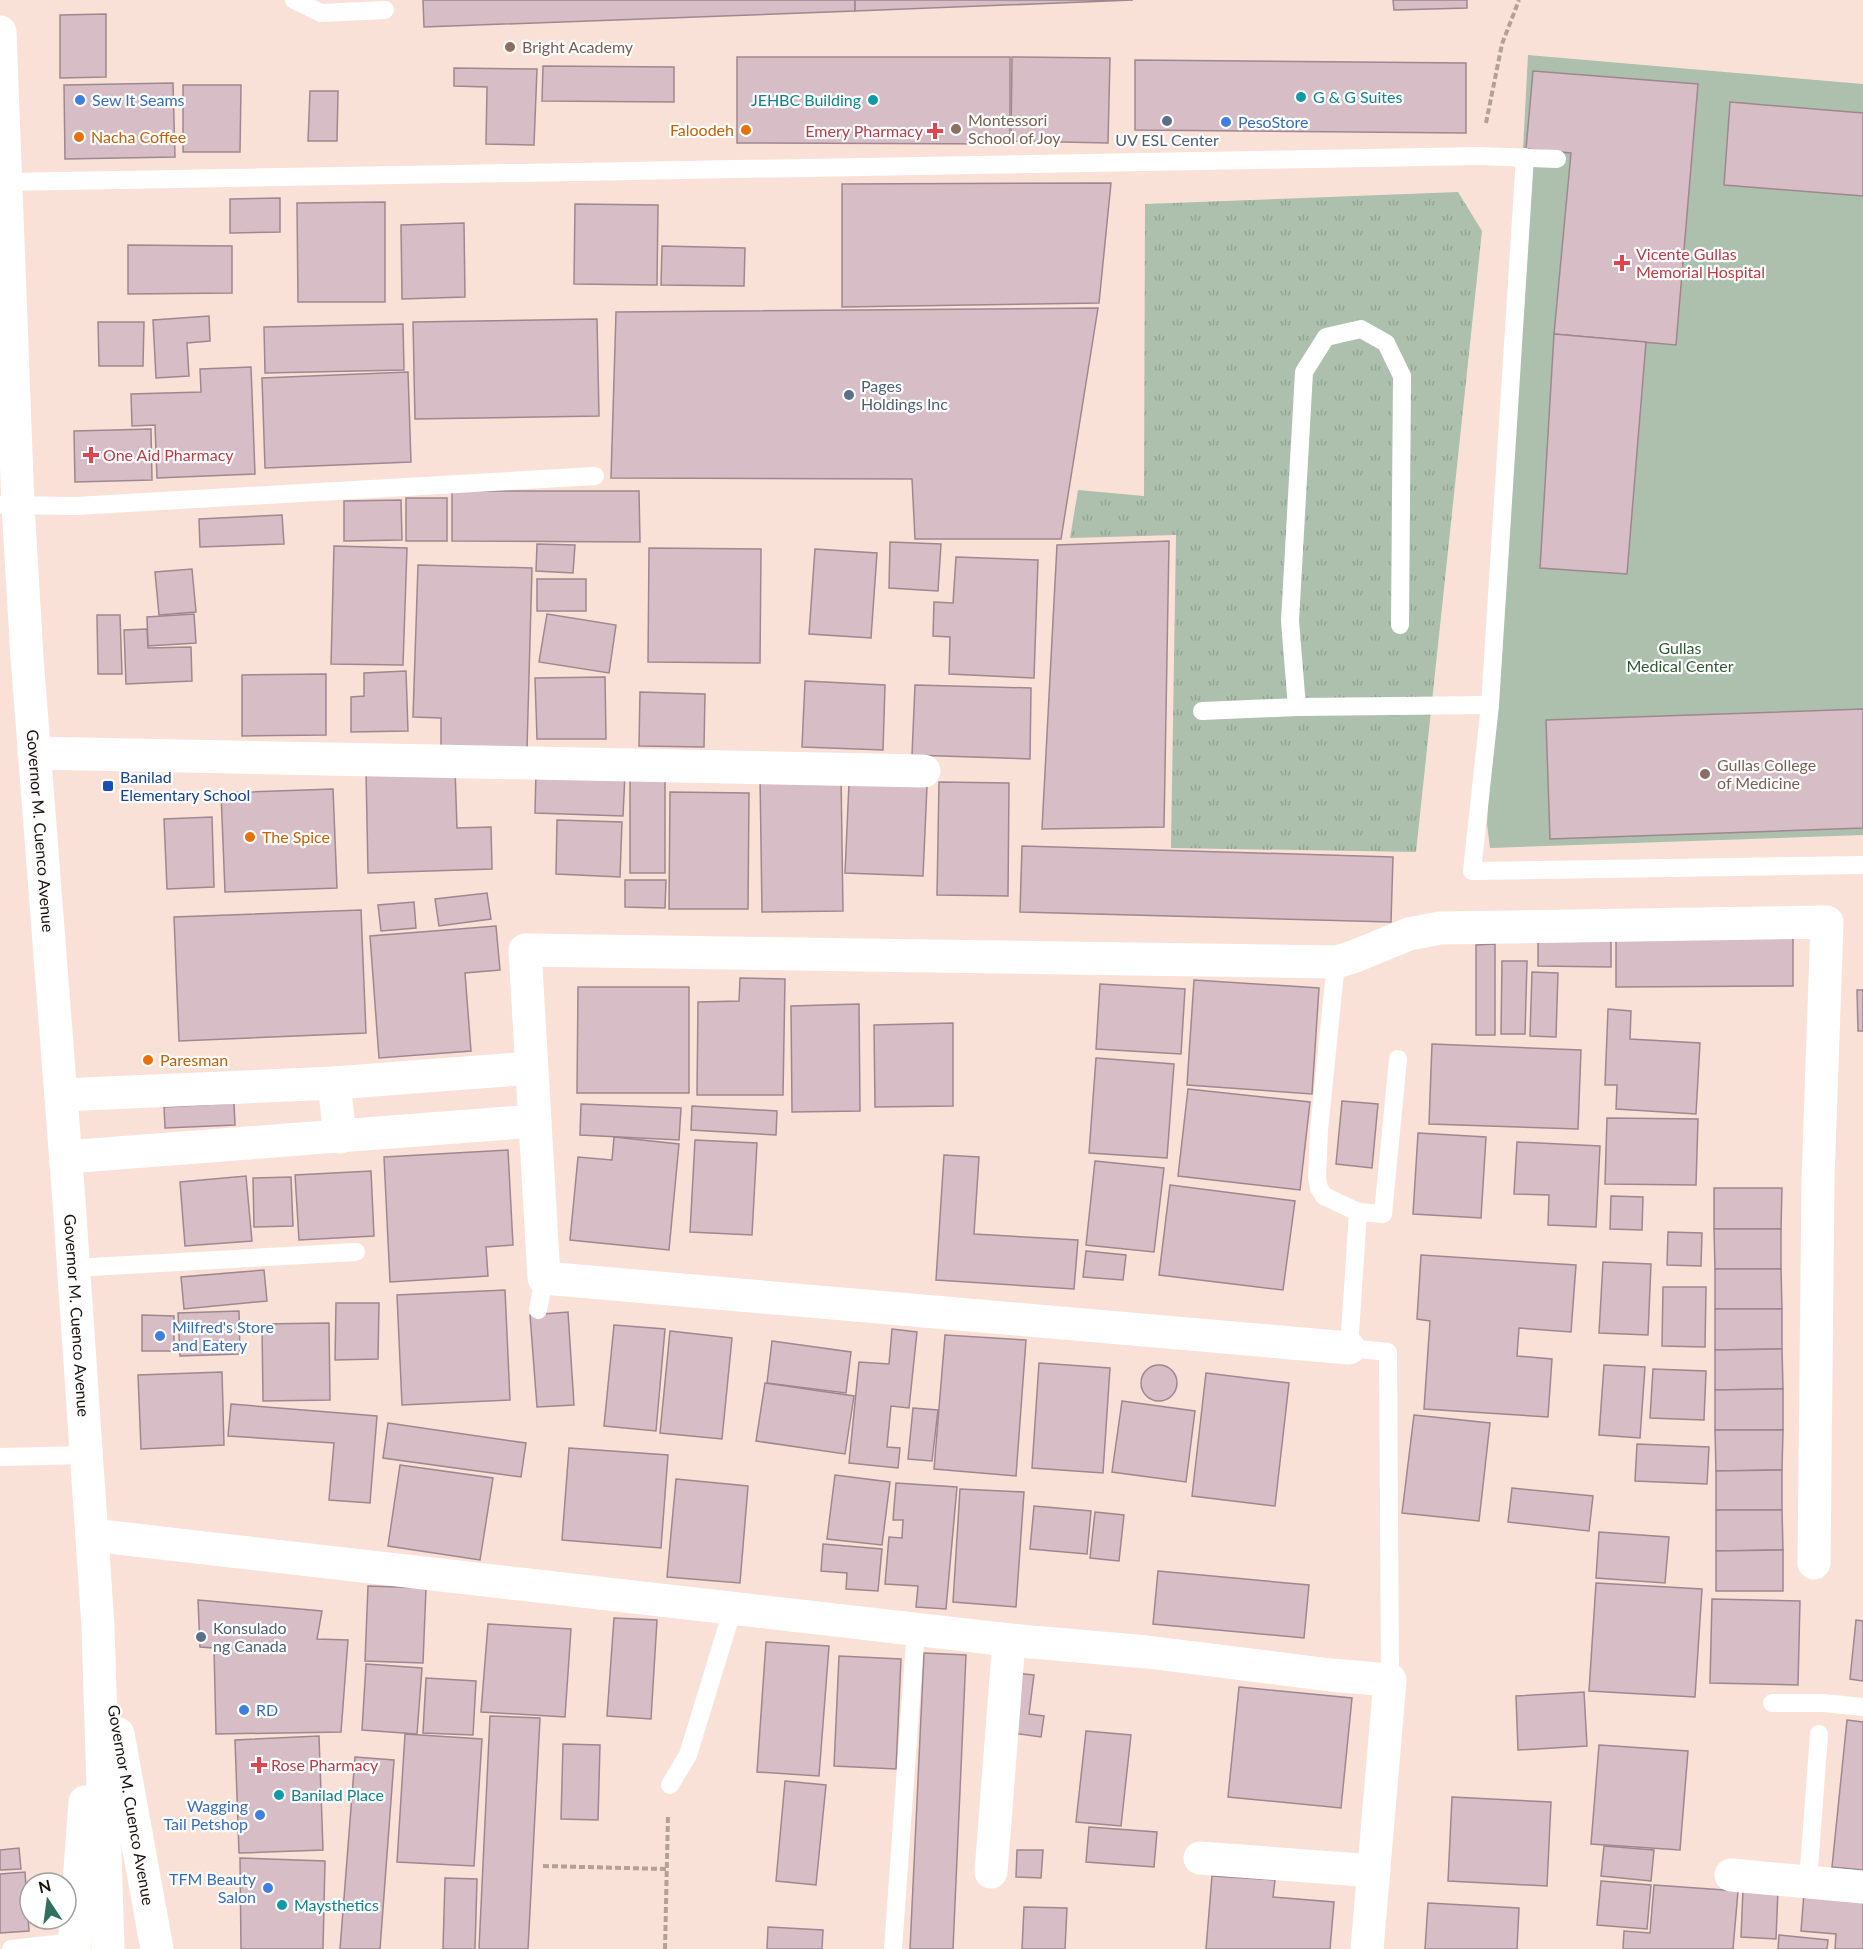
<svg xmlns="http://www.w3.org/2000/svg" width="1863" height="1949" viewBox="0 0 1863 1949" font-family="Lato,sans-serif">
	<style>
		.grass { fill: url(#grass-tufts) }
		.park { fill: #acc0ad }
		.building { fill: #d7bec6; stroke: #9f878f; stroke-width: 1.5 }
		.lines { fill: none; stroke-linecap: round; stroke-linejoin: round }
		.path { stroke: #b3a098; stroke-width: 4; stroke-dasharray: 6 3; stroke-linecap: butt }
		.lane { stroke: #fff; stroke-width: 18 }
		.street { stroke: #fff; stroke-width: 33 }
		.secondary { stroke: #fff; stroke-width: 33 }
		.education-dot { fill: #8d6e63; stroke: #fff; stroke-width: 2 }
		.culture-dot { fill: #0f9aa8; stroke: #fff; stroke-width: 2 }
		.shop-dot { fill: #3f7fe0; stroke: #fff; stroke-width: 2 }
		.service-dot { fill: #5c6f8a; stroke: #fff; stroke-width: 2 }
		.food-dot { fill: #e8710a; stroke: #fff; stroke-width: 2 }
		.health-dot { fill: #e0444e; stroke: #fff; stroke-width: 2 }
		.transit-dot { fill: #1a4fb4; stroke: #fff; stroke-width: 2 }
		.labels { text-anchor: middle; stroke-width: 4.5; stroke-linejoin: round; paint-order: stroke }
		.education-label { font-size: 16px; fill: #785e54; stroke: #fff; text-anchor: start }
		.culture-label { font-size: 16px; fill: #0d838f; stroke: #fff; text-anchor: start }
		.shop-label { font-size: 16px; fill: #366cbe; stroke: #fff; text-anchor: start }
		.food-label { font-size: 16px; fill: #c56008; stroke: #fff; text-anchor: start }
		.health-label { font-size: 16px; fill: #be3a42; stroke: #fff; text-anchor: start }
		.service-label { font-size: 16px; fill: #4e5e75; stroke: #fff; text-anchor: start }
		.park-label { font-size: 16px; fill: #2d5932; stroke: #fff }
		.transit-label { font-size: 16px; fill: #164399; stroke: #fff; text-anchor: start }
		.street-label { font-size: 16px; fill: #1a120e; stroke: #fff }
	</style>
	<defs>
		<pattern id="grass-tufts" width="24" height="20" patternUnits="userSpaceOnUse" patternTransform="scale(1.5)"><rect width="24" height="20" fill="#acc0ad"/><path d="M3 7l-1-3M5 7V3M7 7l1-3M15 17l-1-3M17 17v-4M19 17l1-3" fill="none" stroke="#93a494"/></pattern>
	</defs>
	<rect width="100%" height="100%" fill="#fae1d7"/>
	<path class="grass" d="M1458,192L1482,231L1416,852L1171,848L1176,535L1070,538L1078,490L1144,496L1145,204Z"/>
	<path class="park" d="M1528,55L1863,84V835L1490,848L1487,824Z"/>
	<g class="building">
		<path d="M423,0H855V11L424,27Z"/>
		<path d="M855,0H1133L855,11Z"/>
		<path d="M1393,0H1467V8L1394,10Z"/>
		<path d="M106,14V77L60,78V15Z"/>
		<path d="M737,57H1010V144L737,143Z"/>
		<path d="M1012,57L1110,58L1108,143L1011,141Z"/>
		<path d="M1135,60L1466,63V133L1135,130Z"/>
		<path d="M543,66L674,67V102L542,101Z"/>
		<path d="M454,68L537,69L534,145L486,144L487,87L454,86Z"/>
		<path d="M1533,71L1698,84L1676,345L1554,334L1571,153L1526,149Z"/>
		<path d="M173,83L175,157L65,159L64,85Z"/>
		<path d="M183,85H241L240,152H183Z"/>
		<path d="M310,91H338L337,141H308Z"/>
		<path d="M1730,102L1863,113V196L1724,185Z"/>
		<path d="M1111,183L1099,303L842,307V184Z"/>
		<path d="M280,198V232L230,233V199Z"/>
		<path d="M385,202V302H298L297,203Z"/>
		<path d="M575,204L658,205L657,285L574,284Z"/>
		<path d="M464,223L465,297L402,299L401,225Z"/>
		<path d="M128,245L232,246V293L128,294Z"/>
		<path d="M662,246L745,248L744,286L661,285Z"/>
		<path d="M1098,308L1061,539H915L912,479L611,478L616,312Z"/>
		<path d="M209,316L210,341L187,343L189,376L156,378L153,320Z"/>
		<path d="M597,319L599,416L415,419L413,322Z"/>
		<path d="M98,322H144L143,366H99Z"/>
		<path d="M403,324L404,370L265,373L264,327Z"/>
		<path d="M1554,334L1646,342L1627,574L1540,568Z"/>
		<path d="M251,367L255,474L157,478L155,425L132,426L131,394L201,392L200,369Z"/>
		<path d="M408,372L411,462L265,468L262,378Z"/>
		<path d="M151,429L152,480L75,482L74,431Z"/>
		<path d="M452,491H639L640,542L452,541Z"/>
		<rect x="406" y="498" width="41" height="43"/>
		<path d="M401,500L402,540L344,541V501Z"/>
		<path d="M282,515L284,544L200,547L199,519Z"/>
		<path d="M1169,541L1164,827L1042,829L1057,545Z"/>
		<path d="M890,542L941,544L938,591L889,588Z"/>
		<path d="M537,544L575,545L573,573L536,571Z"/>
		<path d="M334,546L407,548L403,665L331,664Z"/>
		<path d="M649,548L761,549L760,663L648,662Z"/>
		<path d="M815,549L877,553L871,638L809,634Z"/>
		<path d="M956,557L1038,560L1034,678L949,674L950,637L933,636L934,602L953,603Z"/>
		<path d="M418,565L532,568L527,749L441,746V718L413,717Z"/>
		<path d="M192,569L196,612L159,615L155,572Z"/>
		<rect x="537" y="579" width="49" height="32"/>
		<path d="M194,614L196,643L148,646L147,617Z"/>
		<path d="M547,614L616,625L609,673L539,662Z"/>
		<path d="M97,615H120L122,674H98Z"/>
		<path d="M147,629L148,648L191,647L192,681L126,684L124,630Z"/>
		<path d="M406,671L408,731L351,732V697L364,696V673Z"/>
		<path d="M326,674V735L242,736V675Z"/>
		<path d="M605,677L606,739H537L535,678Z"/>
		<path d="M805,681L885,685L883,750L802,747Z"/>
		<path d="M915,685L1031,688L1030,759L912,755Z"/>
		<path d="M640,692L705,694L704,747L639,746Z"/>
		<path d="M1863,709V828L1550,839L1546,720Z"/>
		<path d="M455,768L457,828L491,827L492,869L368,873L366,770Z"/>
		<path d="M536,771L625,774L623,816L535,813Z"/>
		<rect x="630" y="775" width="35" height="98"/>
		<path d="M841,775L843,911L762,912L760,776Z"/>
		<path d="M939,782L1009,783L1008,896L937,895Z"/>
		<path d="M849,783L927,786L923,876L845,873Z"/>
		<path d="M333,789L337,888L225,892L221,793Z"/>
		<path d="M670,792L749,793L748,909H669Z"/>
		<path d="M212,817L214,887L167,889L164,819Z"/>
		<path d="M557,820L622,822L620,877L556,874Z"/>
		<path d="M1022,846L1393,857L1391,922L1020,912Z"/>
		<path d="M625,880H666L665,908L625,907Z"/>
		<path d="M487,893L491,919L439,926L435,899Z"/>
		<path d="M414,902L416,928L381,931L378,905Z"/>
		<path d="M361,910L366,1033L179,1041L174,917Z"/>
		<path d="M496,926L500,970L465,973L471,1051L379,1058L370,936Z"/>
		<path d="M1538,933L1611,934V967L1538,966Z"/>
		<path d="M1793,934V986L1616,987V935Z"/>
		<path d="M1495,944V1035H1476V945Z"/>
		<path d="M1502,961H1527L1525,1034H1501Z"/>
		<path d="M1532,972L1558,973L1556,1037L1530,1036Z"/>
		<path d="M740,978L785,979L783,1095H697L698,1002L739,1001Z"/>
		<path d="M1194,980L1319,988L1312,1094L1187,1085Z"/>
		<path d="M1100,984L1185,989L1181,1054L1096,1049Z"/>
		<path d="M578,987H689V1093H577Z"/>
		<path d="M1857,990H1863V1031H1858Z"/>
		<path d="M859,1004L860,1111L792,1112L791,1006Z"/>
		<path d="M1608,1009L1631,1011L1630,1039L1700,1043L1696,1114L1616,1109L1617,1085H1605Z"/>
		<path d="M953,1023V1106L875,1107L874,1025Z"/>
		<path d="M1432,1044L1581,1050L1578,1129L1429,1124Z"/>
		<path d="M1096,1058L1174,1064L1167,1158L1089,1153Z"/>
		<path d="M1188,1089L1310,1102L1300,1190L1178,1176Z"/>
		<path d="M1342,1101L1378,1104L1372,1168L1336,1164Z"/>
		<path d="M234,1103L235,1125L165,1128L164,1107Z"/>
		<path d="M581,1104L681,1108L679,1140L580,1135Z"/>
		<path d="M692,1106L777,1111L776,1135L691,1130Z"/>
		<path d="M1607,1118L1698,1119L1696,1185L1605,1184Z"/>
		<path d="M1418,1133L1486,1137L1481,1218L1413,1214Z"/>
		<path d="M614,1137L679,1144L669,1250L570,1240L578,1157L612,1160Z"/>
		<path d="M695,1140L757,1143L752,1235L690,1232Z"/>
		<path d="M1517,1142L1600,1146L1596,1227L1548,1225L1549,1195L1514,1194Z"/>
		<path d="M508,1150L513,1245L486,1247L488,1276L390,1282L384,1157Z"/>
		<path d="M944,1155L979,1157L974,1234L1078,1240L1074,1289L936,1280Z"/>
		<path d="M1095,1161L1164,1168L1154,1252L1086,1245Z"/>
		<path d="M371,1171L374,1236L299,1240L295,1175Z"/>
		<path d="M246,1176L252,1241L185,1246L180,1182Z"/>
		<path d="M291,1177L293,1226L254,1227L253,1178Z"/>
		<path d="M1170,1185L1295,1201L1283,1290L1159,1275Z"/>
		<path d="M1714,1188H1782L1781,1229H1714Z"/>
		<path d="M1611,1196L1643,1197L1642,1230L1610,1229Z"/>
		<path d="M1714,1229H1781V1269H1715Z"/>
		<path d="M1668,1232L1702,1233L1701,1266L1667,1265Z"/>
		<path d="M1086,1251L1126,1255L1123,1280L1083,1277Z"/>
		<path d="M1421,1255L1576,1265L1571,1332L1519,1328L1517,1356L1552,1359L1548,1417L1424,1409L1430,1321L1417,1319Z"/>
		<path d="M1603,1262L1651,1264L1648,1335L1599,1333Z"/>
		<path d="M1715,1269H1781L1782,1309H1715Z"/>
		<path d="M264,1270L267,1301L184,1309L181,1277Z"/>
		<path d="M1663,1287H1706L1705,1347L1662,1346Z"/>
		<path d="M505,1290L510,1400L402,1405L397,1295Z"/>
		<path d="M336,1303H379L378,1359L335,1360Z"/>
		<path d="M1715,1309H1782V1349L1715,1350Z"/>
		<path d="M239,1311L240,1354L180,1356L178,1313Z"/>
		<path d="M568,1312L574,1405L537,1407L530,1315Z"/>
		<path d="M142,1315L174,1316V1351H142Z"/>
		<path d="M329,1323L330,1400L263,1401L262,1324Z"/>
		<path d="M614,1325L665,1329L656,1431L604,1426Z"/>
		<path d="M892,1329L917,1332L909,1408L891,1406L887,1447L900,1448L898,1468L849,1463L859,1362L889,1364Z"/>
		<path d="M670,1331L732,1338L722,1439L660,1433Z"/>
		<path d="M945,1335L1026,1340L1016,1476L934,1469Z"/>
		<path d="M772,1341L851,1352L846,1393L767,1383Z"/>
		<path d="M1782,1349L1783,1389L1715,1390V1350Z"/>
		<path d="M1039,1363L1110,1368L1103,1473L1032,1468Z"/>
		<circle cx="1159" cy="1383" r="18"/>
		<path d="M1604,1365L1645,1367L1640,1438L1599,1435Z"/>
		<path d="M1653,1369L1706,1371L1704,1420L1650,1418Z"/>
		<path d="M222,1372L224,1445L141,1449L138,1375Z"/>
		<path d="M1206,1373L1289,1383L1275,1506L1192,1496Z"/>
		<path d="M765,1383L854,1396L845,1454L756,1441Z"/>
		<path d="M1783,1389V1430H1715V1390Z"/>
		<path d="M1122,1401L1195,1411L1186,1482L1112,1472Z"/>
		<path d="M231,1404L377,1416L370,1503L329,1500L334,1443L228,1436Z"/>
		<path d="M913,1408L938,1410L932,1461L908,1459Z"/>
		<path d="M1414,1415L1490,1423L1479,1521L1402,1513Z"/>
		<path d="M388,1423L526,1443L521,1477L383,1458Z"/>
		<path d="M1715,1430H1783L1782,1470L1716,1471Z"/>
		<path d="M1637,1444L1709,1447L1707,1484L1635,1481Z"/>
		<path d="M569,1448L668,1455L661,1548L562,1540Z"/>
		<path d="M400,1465L493,1478L480,1560L388,1546Z"/>
		<path d="M1782,1470V1510H1716V1471Z"/>
		<path d="M835,1475L890,1482L882,1545L827,1539Z"/>
		<path d="M676,1479L748,1486L740,1583L667,1577Z"/>
		<path d="M896,1483L957,1487L946,1609L916,1607L918,1586L885,1584L889,1537L902,1538L903,1520H893Z"/>
		<path d="M1512,1488L1593,1496L1589,1531L1508,1522Z"/>
		<path d="M960,1489L1024,1492L1016,1607L953,1602Z"/>
		<path d="M1034,1506L1091,1511L1087,1554L1030,1549Z"/>
		<path d="M1716,1510H1782L1783,1550L1716,1551Z"/>
		<path d="M1095,1512L1124,1515L1119,1561L1090,1558Z"/>
		<path d="M1599,1532L1669,1537L1665,1583L1596,1578Z"/>
		<path d="M823,1544L882,1549L878,1591L846,1589L847,1573L821,1571Z"/>
		<path d="M1783,1550V1591H1716V1551Z"/>
		<path d="M1158,1571L1309,1585L1304,1638L1153,1624Z"/>
		<path d="M1596,1583L1702,1589L1695,1697L1589,1691Z"/>
		<path d="M368,1586L426,1588L423,1663L365,1661Z"/>
		<path d="M1712,1599L1800,1601L1798,1685L1710,1683Z"/>
		<path d="M198,1600L322,1611L317,1639L348,1640L341,1732L216,1734L214,1648L200,1647Z"/>
		<path d="M614,1618L657,1620L651,1719L607,1716Z"/>
		<path d="M1856,1620L1863,1621V1681L1850,1679Z"/>
		<path d="M488,1624L571,1629L565,1717L481,1712Z"/>
		<path d="M766,1642L829,1646L819,1776L757,1772Z"/>
		<path d="M924,1653L966,1655L953,1949H910Z"/>
		<path d="M839,1656L901,1659L896,1769L834,1766Z"/>
		<path d="M366,1664L422,1668L417,1734L362,1730Z"/>
		<path d="M1014,1673L1034,1675L1029,1714L1044,1716L1041,1737L1005,1732Z"/>
		<path d="M426,1678L476,1681L473,1735L423,1733Z"/>
		<path d="M1239,1687L1352,1698L1341,1808L1228,1797Z"/>
		<path d="M1584,1692L1587,1746L1518,1750L1516,1696Z"/>
		<path d="M490,1716L540,1718L528,1949H479Z"/>
		<path d="M1847,1720L1863,1722V1870L1832,1867Z"/>
		<path d="M1086,1731L1131,1735L1121,1826L1076,1822Z"/>
		<path d="M405,1734L482,1739L474,1866L397,1862Z"/>
		<path d="M319,1736L323,1850L239,1853L235,1740Z"/>
		<path d="M563,1744L600,1745L598,1820L561,1819Z"/>
		<path d="M1599,1745L1688,1751L1680,1850L1591,1844Z"/>
		<path d="M355,1757L394,1760L380,1949H340Z"/>
		<path d="M785,1781L826,1785L816,1885L776,1881Z"/>
		<path d="M1452,1797L1551,1802L1547,1886L1448,1881Z"/>
		<path d="M1089,1827L1157,1832L1154,1867L1086,1862Z"/>
		<path d="M1604,1846L1654,1850L1651,1881L1601,1876Z"/>
		<path d="M19,1848L21,1869L0,1870V1850Z"/>
		<path d="M1017,1850H1043L1041,1878L1016,1877Z"/>
		<path d="M240,1858L325,1861L323,1949H241Z"/>
		<path d="M25,1872L29,1931L0,1933V1874Z"/>
		<path d="M1212,1876L1275,1880L1273,1897L1334,1902L1330,1949H1206Z"/>
		<path d="M445,1878L477,1879L475,1949H443Z"/>
		<path d="M1601,1881L1651,1885L1647,1929L1597,1925Z"/>
		<path d="M1654,1885L1738,1891L1733,1949H1623L1624,1931L1650,1933Z"/>
		<path d="M1743,1889L1778,1890L1776,1939L1741,1937Z"/>
		<path d="M1804,1893L1863,1897V1949H1835L1836,1934L1801,1931Z"/>
		<path d="M1428,1903L1519,1908L1517,1949H1425Z"/>
		<path d="M1024,1907L1067,1908L1065,1949H1022Z"/>
		<path d="M768,1927L823,1930L822,1949H767Z"/>
		<path d="M1779,1935L1828,1940L1827,1949H1778Z"/>
	</g>
	<g class="lines">
		<g class="path">
			<path d="M1486,123L1502,44L1519,0"/>
			<path d="M543,1866L666,1869"/>
			<path d="M665,1949L668,1815"/>
		</g>
		<g class="lane">
			<path d="M294,0L321,13L385,10"/>
			<path d="M1525,157L1490,705L1472,871L1863,865"/>
			<path d="M6,182L1479,156L1557,159"/>
			<path d="M0,505L76,506L595,476"/>
			<path d="M1297,707L1290,621L1304,372L1326,337L1361,329L1386,343L1402,376L1400,625"/>
			<path d="M1202,711L1297,707L1490,705"/>
			<path d="M1336,962L1319,1130L1317,1177L1319,1188L1324,1196L1358,1212"/>
			<path d="M73,1268L356,1252"/>
			<path d="M538,1310L544,1278"/>
			<path d="M0,1457L87,1455"/>
			<path d="M1390,1680L1388,1352L1349,1348L1358,1212L1383,1214L1398,1059"/>
			<path d="M1772,1703H1824L1863,1707"/>
			<path d="M670,1785L688,1755L733,1608"/>
			<path d="M1808,1882L1819,1734"/>
			<path d="M11,1949L74,1942"/>
			<path d="M893,1949L916,1628"/>
		</g>
		<g class="street">
			<path d="M34,753L924,771"/>
			<path d="M334,1083L340,1137"/>
			<path d="M61,1095L334,1083L531,1068"/>
			<path d="M66,1157L535,1121"/>
			<path d="M1349,1348L544,1278L525,950L1336,962L1353,957L1409,934L1440,928L1827,922L1818,1180L1814,1563"/>
			<path d="M92,1535L1009,1640L1147,1652L1330,1675L1390,1680L1367,1949"/>
			<path d="M1200,1858L1374,1871"/>
			<path d="M991,1872L1009,1640"/>
			<path d="M1731,1875L1863,1887"/>
		</g>
		<g class="secondary">
			<path id="s1" d="M0,32L18,505L27,657L69,1201L98,1626L108,1949"/>
			<path d="M118,1734L157,1949"/>
			<path d="M74,1949L85,1802"/>
		</g>
	</g>
	<g class="education-dot">
		<circle cx="510" cy="47" r="6"/>
		<circle cx="956" cy="129" r="6"/>
		<circle cx="1705" cy="774" r="6"/>
	</g>
	<g class="culture-dot">
		<circle cx="1301" cy="97" r="6"/>
		<circle cx="873" cy="100" r="6"/>
		<circle cx="279" cy="1795" r="6"/>
		<circle cx="282" cy="1905" r="6"/>
	</g>
	<g class="shop-dot">
		<circle cx="80" cy="100" r="6"/>
		<circle cx="1226" cy="122" r="6"/>
		<circle cx="160" cy="1336" r="6"/>
		<circle cx="244" cy="1710" r="6"/>
		<circle cx="260" cy="1815" r="6"/>
		<circle cx="268" cy="1888" r="6"/>
	</g>
	<g class="service-dot">
		<circle cx="1167" cy="121" r="6"/>
		<circle cx="849" cy="395" r="6"/>
		<circle cx="201" cy="1637" r="6"/>
	</g>
	<g class="food-dot">
		<circle cx="746" cy="130" r="6"/>
		<circle cx="79" cy="137" r="6"/>
		<circle cx="250" cy="837" r="6"/>
		<circle cx="148" cy="1060" r="6"/>
	</g>
	<g class="health-dot">
		<path d="M932 122h6v6h6v6h-6v6h-6v-6h-6v-6h6z"/>
		<path d="M1619 254h6v6h6v6h-6v6h-6v-6h-6v-6h6z"/>
		<path d="M88 446h6v6h6v6h-6v6h-6v-6h-6v-6h6z"/>
		<path d="M256 1756h6v6h6v6h-6v6h-6v-6h-6v-6h6z"/>
	</g>
	<rect class="transit-dot" x="102" y="780" width="12" height="12" rx="3"/>
	<g class="labels">
		<g class="education-label">
			<text x="522" y="53">Bright Academy</text>
			<text x="968" y="126">Montessori<tspan x="968" dy="18">School of Joy</tspan></text>
			<text x="1717" y="771">Gullas College<tspan x="1717" dy="18">of Medicine</tspan></text>
		</g>
		<g class="culture-label">
			<text x="1313" y="103">G &amp; G Suites</text>
			<text x="861" y="106" text-anchor="end">JEHBC Building</text>
			<text x="291" y="1801">Banilad Place</text>
			<text x="294" y="1911">Maysthetics</text>
		</g>
		<g class="shop-label">
			<text x="92" y="106">Sew It Seams</text>
			<text x="1238" y="128">PesoStore</text>
			<text x="172" y="1333">Milfred's Store<tspan x="172" dy="18">and Eatery</tspan></text>
			<text x="256" y="1716">RD</text>
			<text x="248" y="1812" text-anchor="end">Wagging<tspan x="248" dy="18">Tail Petshop</tspan></text>
			<text x="256" y="1885" text-anchor="end">TFM Beauty<tspan x="256" dy="18">Salon</tspan></text>
		</g>
		<g class="food-label">
			<text x="734" y="136" text-anchor="end">Faloodeh</text>
			<text x="91" y="143">Nacha Coffee</text>
			<text x="262" y="843">The Spice</text>
			<text x="160" y="1066">Paresman</text>
		</g>
		<g class="health-label">
			<text x="923" y="137" text-anchor="end">Emery Pharmacy</text>
			<text x="1636" y="260">Vicente Gullas<tspan x="1636" dy="18">Memorial Hospital</tspan></text>
			<text x="103" y="461">One Aid Pharmacy</text>
			<text x="271" y="1771">Rose Pharmacy</text>
		</g>
		<g class="service-label">
			<text x="1167" y="146" text-anchor="middle">UV ESL Center</text>
			<text x="861" y="392">Pages<tspan x="861" dy="18">Holdings Inc</tspan></text>
			<text x="213" y="1634">Konsulado<tspan x="213" dy="18">ng Canada</tspan></text>
		</g>
		<g class="park-label">
			<text x="1680" y="654">Gullas<tspan x="1680" dy="18">Medical Center</tspan></text>
		</g>
		<g class="transit-label">
			<text x="120" y="783">Banilad<tspan x="120" dy="18">Elementary School</tspan></text>
		</g>
		<g class="street-label">
			<text dy="6" stroke="none"><textPath href="#s1" startOffset="800">Governor M. Cuenco Avenue</textPath></text>
			<text dy="6" stroke="none"><textPath href="#s1" startOffset="1286">Governor M. Cuenco Avenue</textPath></text>
			<text transform="translate(131 1805) rotate(80)" y="6">Governor M. Cuenco Avenue</text>
		</g>
	</g>
	<g transform="translate(48 1901) rotate(347)"><circle r="28" fill="#ffffff" stroke="#a3a09f" stroke-width="1.5"/>
	<path d="M0-4.5L10 22L0 15L-10 22Z" fill="#31705e"/>
	<text y="-9" font-size="16" font-weight="bold" text-anchor="middle" fill="#1a120e">N</text>
	</g>
</svg>
